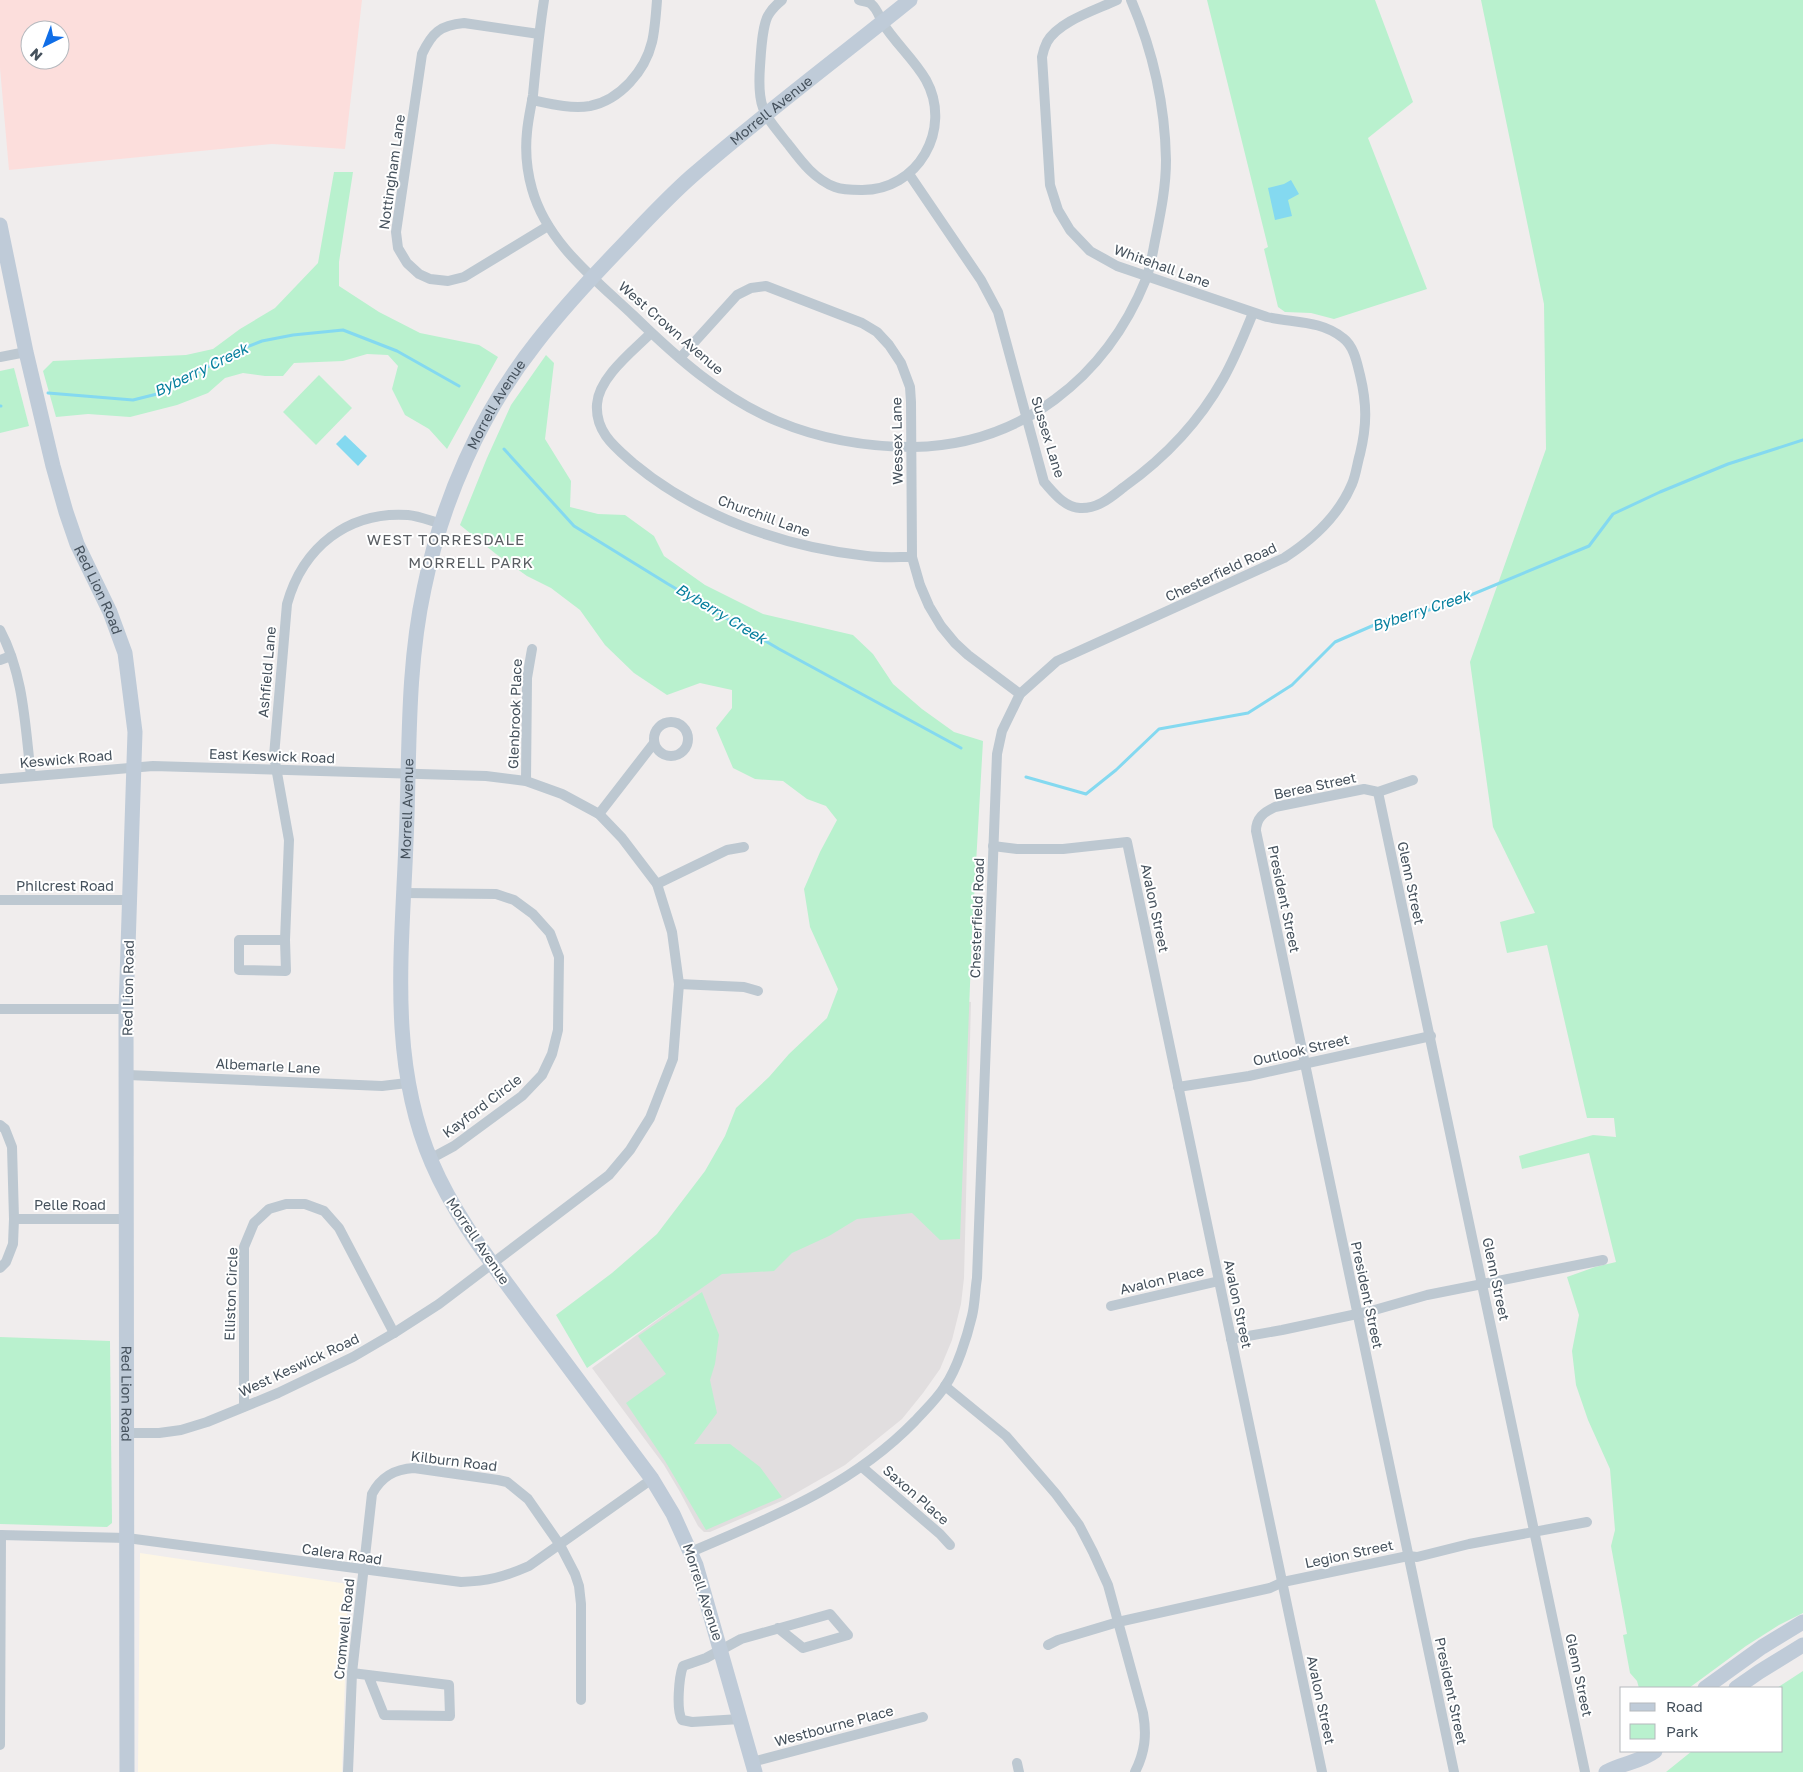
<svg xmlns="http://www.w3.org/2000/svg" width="1803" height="1772" viewBox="0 0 1803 1772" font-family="'Golos Text',sans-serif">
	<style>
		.commercial { fill: #fdf6e5 }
		.education { fill: #e1dedf }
		.medical { fill: #fcdedc; fill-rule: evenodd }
		.green { fill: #b9f1ce }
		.water { fill: #84d9f0 }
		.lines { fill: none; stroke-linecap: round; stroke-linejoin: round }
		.stream { stroke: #84d9f0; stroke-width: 3 }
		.street { stroke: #bdc8d1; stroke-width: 10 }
		.secondary { stroke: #bfcbd8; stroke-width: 15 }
		.labels { text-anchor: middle; stroke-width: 4; stroke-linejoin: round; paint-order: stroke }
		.street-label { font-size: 14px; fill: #45515c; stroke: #fff }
		.water-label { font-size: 15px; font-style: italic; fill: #067f9e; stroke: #fff }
		.neighbourhood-label { font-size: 15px; letter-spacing: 1px; fill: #5a5e63; stroke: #fff }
	</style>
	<rect width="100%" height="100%" fill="#f0eded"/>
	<path class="commercial" d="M140,1553L348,1584L342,1772H138Z"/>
	<path class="education" d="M919,998L971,1002L964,1278L961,1304L952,1340L940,1369L923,1393L902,1419L845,1465L784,1500L710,1532H704L698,1526L680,1492L664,1465L592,1368L706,1284Z"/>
	<path class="medical" d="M0,0H362L345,149L272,144L9,170L0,68ZM30,30H60V60H30Z"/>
	<g class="green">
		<path d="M1207,0H1375L1413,102L1368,138L1427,289L1334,319L1311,313L1285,312L1278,307L1264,249L1268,247Z"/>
		<path d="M1481,0H1803V1613L1779,1625L1746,1646L1689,1688H1639L1637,1681L1630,1673L1623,1635L1627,1634L1611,1546L1615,1530L1610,1469L1588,1420L1576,1385L1572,1351L1579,1315L1567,1277L1595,1267L1616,1262L1589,1153L1522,1169L1519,1156L1593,1135L1616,1137L1614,1118H1587L1547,945L1507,953L1500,922L1535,913L1493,827L1470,662L1546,449L1544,304Z"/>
		<path d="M334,172H353L339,262V286L379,312L420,333L479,345L498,357L447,449L429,429L405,415L392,389L398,366L388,355L367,354L343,361L294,363L283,376H265L243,373L225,378L208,393L177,405L130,417L88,414L56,417L43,371L53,361L186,355L213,349L240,329L275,308L318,263Z"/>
		<path d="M546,355L554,363L545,439L571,481L570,507L598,514L625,515L654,536L664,556L705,585L763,614L853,635L873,654L893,684L922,709L954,732L983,741L972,934L960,1239L940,1240L912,1213L857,1219L829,1236L792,1253L774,1271L722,1274L587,1368L556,1315L612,1273L657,1234L705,1171L725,1136L736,1108L769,1077L789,1054L827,1018L838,989L810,927L804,889L820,852L837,820L826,806L807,799L783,781L755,779L733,768L716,728L732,708V690L700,683L667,695L634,673L605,645L580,610L551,588L527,576L496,554L460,525L487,458L511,405Z"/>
		<path d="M14,368L29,426L0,433V371Z"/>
		<path d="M319,375L352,408L316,445L283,412Z"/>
		<path d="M702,1292L719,1335L715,1364L710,1380L717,1413L694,1444H730L760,1467L782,1497L706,1530L665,1461L626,1403L666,1374L638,1336Z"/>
		<path d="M0,1337L110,1341L112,1523L107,1527L0,1524Z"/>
		<path d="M1803,1671V1772H1666L1692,1751H1782V1688H1777Z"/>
	</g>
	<g class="water">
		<path d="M1291,180L1299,194L1288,200L1292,216L1275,220L1268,188L1284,184Z"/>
		<path d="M345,435L367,456L358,466L336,444Z"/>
	</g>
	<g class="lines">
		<g class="stream">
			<path d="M48,393L133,400L161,393L234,352L262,341L293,335L343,330L397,351L459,386"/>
			<path d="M0,406H1"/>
			<path d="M504,449L574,526L668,584L779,649L961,748"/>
			<path d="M1026,777L1086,794L1116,770L1159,729L1248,713L1292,685L1335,642L1388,619L1442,607L1589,546L1613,514L1660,492L1728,464L1803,440"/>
		</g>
		<g class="street">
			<path d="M544,0C539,32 536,63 533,95C531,107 528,120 527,132C525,151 527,171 532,189C547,243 595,279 634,316C676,357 722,398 777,421C820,439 866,447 913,447C1021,445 1106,378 1146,279C1151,266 1153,250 1156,236C1161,211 1166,186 1166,160C1165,105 1153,51 1131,0"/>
			<path d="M782,0C777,4 772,9 769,14C762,24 761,53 760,66C757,108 763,113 788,144C801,161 814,179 835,187C843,190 853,190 861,190C918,191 953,129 926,80C914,59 895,43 882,22C879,16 877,8 870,3C867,2 862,1 859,0"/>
			<path d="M539,34L464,23C440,25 432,33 422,54L396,232L398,248L407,263L419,274L430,279L448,281L464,277L548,226"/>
			<path d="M532,100C551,104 571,109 590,106C620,100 645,71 652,42C655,29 656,14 657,0"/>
			<path d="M909,174L981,280L998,312L1044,482C1054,493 1064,507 1080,508C1098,509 1111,497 1124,487C1163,459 1199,422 1223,379C1235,358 1244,335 1253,313"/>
			<path d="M651,333C633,351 599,377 597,404C595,432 615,447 633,463C698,517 784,547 867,556C881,558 897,557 912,557"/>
			<path d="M0,357L26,352"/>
			<path d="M680,358L737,295L751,288L766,286L862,323L877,332L889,345L901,363L910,387L911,402L912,557L920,585L929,606L941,626L955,643L968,655L1020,694"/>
			<path d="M0,630C24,675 25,726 31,776"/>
			<path d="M0,660L11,656"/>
			<circle cx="671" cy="739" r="17"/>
			<path d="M0,779L153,766L486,776L526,781L562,794L599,814L622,838L657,884L672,932L679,984L673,1059L650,1118L630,1150L609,1175L439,1304L394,1333L353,1357L278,1393L207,1422L181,1430L159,1433H127"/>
			<path d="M1413,780L1378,792L1364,789L1275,807C1264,812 1256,818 1256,831L1454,1772"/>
			<path d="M526,781L527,678L532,649"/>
			<path d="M1378,792L1585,1772"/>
			<path d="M599,814L654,743"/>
			<path d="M993,846L1017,849H1063L1127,842L1322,1772"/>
			<path d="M657,884L727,850L744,847"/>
			<path d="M404,893L496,894L514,900L533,914L550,933L559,957L558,1030L552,1054L542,1075L522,1096L454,1146L430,1159"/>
			<path d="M0,900H130"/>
			<path d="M285,940H239V970L286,971L285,940L289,840L274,756L287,604C303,547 348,511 408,515C419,516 431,521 442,524"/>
			<path d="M679,984L744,987L758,991"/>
			<path d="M0,1009H126"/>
			<path d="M128,1075L382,1086L407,1083"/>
			<path d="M1178,1087L1249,1076L1431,1036"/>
			<path d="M0,1125L5,1129L12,1147L14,1219L13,1244L6,1262L0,1268"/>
			<path d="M14,1219H126"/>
			<path d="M1111,1306L1219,1281"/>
			<path d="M1231,1339L1282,1330L1371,1311L1427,1295L1603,1260"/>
			<path d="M945,1386L1006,1436L1056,1494L1079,1525L1093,1552L1108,1585L1143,1713C1147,1735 1145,1752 1135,1772"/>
			<path d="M244,1406V1247L254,1223L269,1209L286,1204H305L324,1211L339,1228L394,1333"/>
			<path d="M862,1467L940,1534L950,1545"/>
			<path d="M0,1535L127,1538L461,1582C488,1581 504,1577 529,1566L652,1479"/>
			<path d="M691,1552C772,1517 852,1486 915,1421C925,1410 937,1399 945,1386C957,1369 967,1337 972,1316C975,1304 975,1290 977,1278L997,754L1002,731L1020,694L1057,661L1284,558C1312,540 1339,515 1352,484C1356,475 1357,464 1360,454C1367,425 1367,404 1360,375C1357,363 1354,346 1343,338C1321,320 1293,323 1267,317L1117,266L1090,251L1070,230L1058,210L1050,185L1042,57C1043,52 1045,46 1047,42C1059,21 1096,10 1117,0"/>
			<path d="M1048,1645L1058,1640L1118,1622L1270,1588L1283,1582L1408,1556L1417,1557L1469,1544L1587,1522"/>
			<path d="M352,1673L449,1685L450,1716L384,1715L368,1675"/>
			<path d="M740,1719L692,1722L682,1720C676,1710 679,1677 683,1666L706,1658L741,1639L830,1614L848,1635L803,1648L778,1628"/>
			<path d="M0,1745L1,1535"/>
			<path d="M752,1762L923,1717"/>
			<path d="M1017,1763L1019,1772"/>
			<path d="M348,1772L352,1673L372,1494C381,1477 394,1469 414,1468L498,1480L507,1482L528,1499L560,1545L575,1574L579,1586L581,1604V1700"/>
		</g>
		<g class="secondary">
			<path id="s1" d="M0,225L26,352L53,466L66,512L77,544L110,612L125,653L135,732L126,1009L127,1772"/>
			<path d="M1705,1688L1762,1647L1803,1622"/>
			<path d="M1736,1688L1759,1672L1803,1645"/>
			<path id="s2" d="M755,1772L696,1565L673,1514L652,1479C610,1423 568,1367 526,1310C492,1263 455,1217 432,1163C388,1062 402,950 406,842C410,758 406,672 424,589C442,501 480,414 536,343C563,308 593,276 623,245C645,222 667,198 692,176C762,115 837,59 910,0"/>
			<path d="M1606,1772C1622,1763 1641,1762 1655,1751"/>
		</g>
	</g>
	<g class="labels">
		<g class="street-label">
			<text dy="5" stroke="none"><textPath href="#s2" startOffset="1881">Morrell Avenue</textPath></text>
			<text transform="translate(392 172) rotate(-82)" y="5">Nottingham Lane</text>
			<text transform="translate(1162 266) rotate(20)" y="5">Whitehall Lane</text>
			<text transform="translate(671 328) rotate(41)" y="5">West Crown Avenue</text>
			<text dy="5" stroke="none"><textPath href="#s2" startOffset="1476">Morrell Avenue</textPath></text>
			<text transform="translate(1048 437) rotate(73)" y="5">Sussex Lane</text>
			<text transform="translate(897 441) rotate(-91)" y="5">Wessex Lane</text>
			<text transform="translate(764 516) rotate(20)" y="5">Churchill Lane</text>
			<text transform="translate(1221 572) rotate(-25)" y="5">Chesterfield Road</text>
			<text dy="5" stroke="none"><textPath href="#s1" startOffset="379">Red Lion Road</textPath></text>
			<text transform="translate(267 672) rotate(-85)" y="5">Ashfield Lane</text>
			<text transform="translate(515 714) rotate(-88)" y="5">Glenbrook Place</text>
			<text transform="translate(272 756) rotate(2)" y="5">East Keswick Road</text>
			<text transform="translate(66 759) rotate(-5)" y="5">Keswick Road</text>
			<text transform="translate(1315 786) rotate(-12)" y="5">Berea Street</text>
			<text dy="5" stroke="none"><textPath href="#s2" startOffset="1056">Morrell Avenue</textPath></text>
			<text transform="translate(1411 883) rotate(78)" y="5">Glenn Street</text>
			<text x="65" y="891">Philcrest Road</text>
			<text transform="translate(1284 899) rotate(78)" y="5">President Street</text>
			<text transform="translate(1155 908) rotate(78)" y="5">Avalon Street</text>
			<text transform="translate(977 918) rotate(-88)" y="5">Chesterfield Road</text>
			<text transform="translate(128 988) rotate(-89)" y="5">Red Lion Road</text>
			<text transform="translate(1301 1050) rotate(-13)" y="5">Outlook Street</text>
			<text transform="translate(268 1066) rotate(3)" y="5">Albemarle Lane</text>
			<text transform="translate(482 1106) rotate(-37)" y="5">Kayford Circle</text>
			<text x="70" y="1210">Pelle Road</text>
			<text transform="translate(478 1241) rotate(56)" y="5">Morrell Avenue</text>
			<text transform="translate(1496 1279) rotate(78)" y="5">Glenn Street</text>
			<text transform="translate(1162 1280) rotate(-13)" y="5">Avalon Place</text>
			<text transform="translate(231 1294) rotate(-88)" y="5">Elliston Circle</text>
			<text transform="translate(1367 1295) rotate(78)" y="5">President Street</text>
			<text transform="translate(1238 1304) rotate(78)" y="5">Avalon Street</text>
			<text transform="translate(299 1365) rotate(-25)" y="5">West Keswick Road</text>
			<text dy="5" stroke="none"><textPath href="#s1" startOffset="1189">Red Lion Road</textPath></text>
			<text transform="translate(454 1461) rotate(7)" y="5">Kilburn Road</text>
			<text transform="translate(916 1495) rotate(41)" y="5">Saxon Place</text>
			<text transform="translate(342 1554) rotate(8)" y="5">Calera Road</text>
			<text transform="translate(1349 1554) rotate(-12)" y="5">Legion Street</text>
			<text transform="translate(703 1592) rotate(72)" y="5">Morrell Avenue</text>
			<text transform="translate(344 1629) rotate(-84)" y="5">Cromwell Road</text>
			<text transform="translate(1579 1675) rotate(78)" y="5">Glenn Street</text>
			<text transform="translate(1451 1691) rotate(78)" y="5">President Street</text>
			<text transform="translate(1321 1700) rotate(78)" y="5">Avalon Street</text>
			<text transform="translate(834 1726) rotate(-15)" y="5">Westbourne Place</text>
		</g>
		<g class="water-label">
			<text transform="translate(201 370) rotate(-26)" y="5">Byberry Creek</text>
			<text transform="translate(1421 611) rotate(-18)" y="5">Byberry Creek</text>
			<text transform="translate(721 614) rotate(31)" y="5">Byberry Creek</text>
		</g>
		<g class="neighbourhood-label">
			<text x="446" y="545">WEST TORRESDALE</text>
			<text x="471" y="568">MORRELL PARK</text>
		</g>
	</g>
	<rect x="1620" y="1687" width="162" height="65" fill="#ffffff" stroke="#b5b9be"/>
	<rect x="1630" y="1703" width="25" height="8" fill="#bfcbd8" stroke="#b5b9be"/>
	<text x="1666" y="1712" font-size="15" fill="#45515c">Road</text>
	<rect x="1630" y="1724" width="25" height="15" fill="#b9f1ce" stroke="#b5b9be"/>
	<text x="1666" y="1737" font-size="15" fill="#45515c">Park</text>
	<g transform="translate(45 45) rotate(222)"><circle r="24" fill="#ffffff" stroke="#b5b9be"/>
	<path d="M0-4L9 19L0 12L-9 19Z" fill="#106ee7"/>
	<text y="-8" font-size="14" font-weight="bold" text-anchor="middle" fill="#45515c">N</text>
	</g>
</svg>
